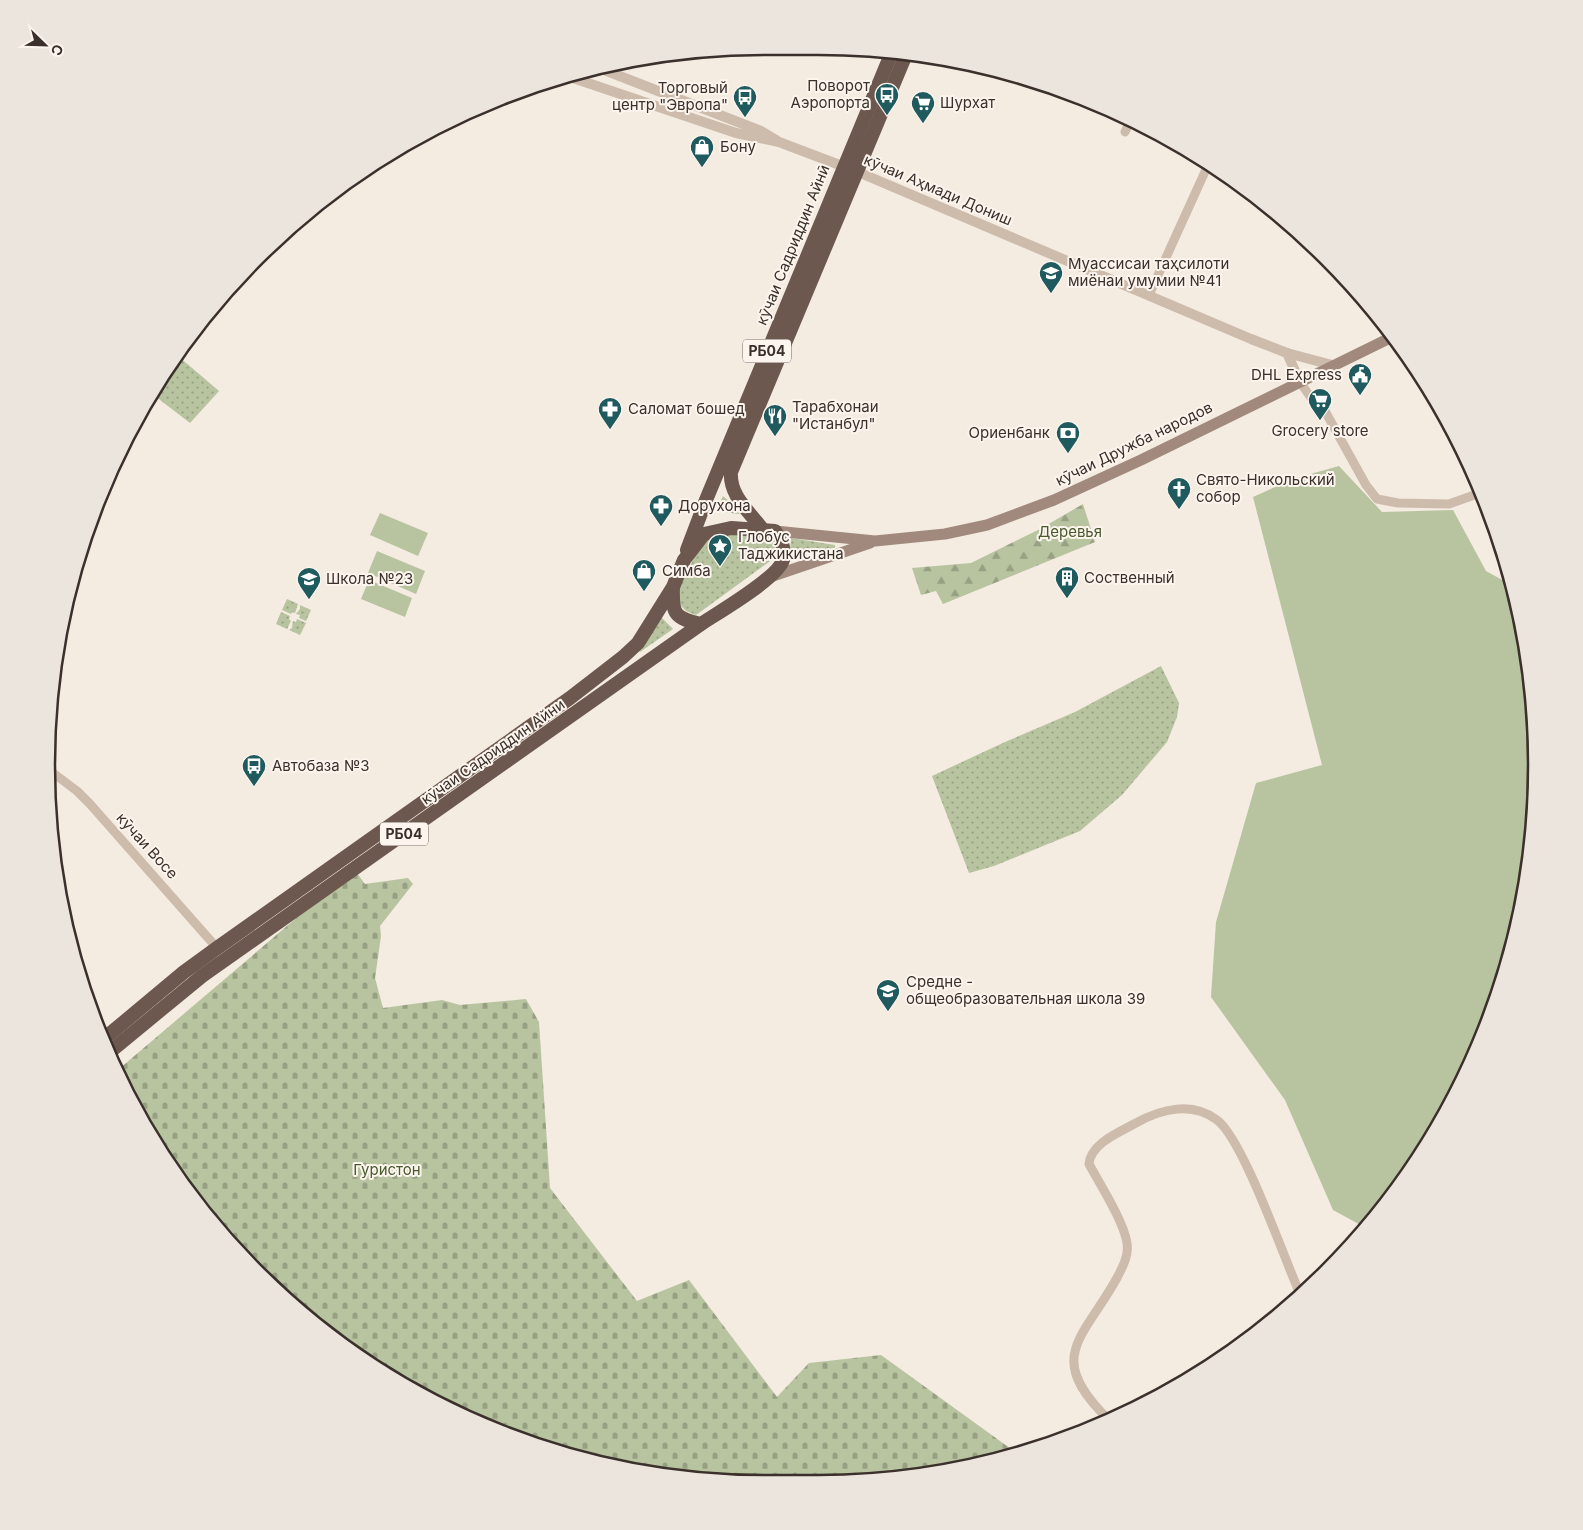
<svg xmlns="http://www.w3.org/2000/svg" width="1583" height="1530" viewBox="0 0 1583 1530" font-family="Inter,sans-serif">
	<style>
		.grass { fill: url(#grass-dots) }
		.forest { fill: url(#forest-firs) }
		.cemetery { fill: url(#cemetery-stones) }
		.green { fill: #b8c4a0 }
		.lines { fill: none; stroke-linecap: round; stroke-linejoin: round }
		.minor { stroke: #cdbbac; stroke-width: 9 }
		.tertiary { stroke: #cdbbac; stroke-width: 10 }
		.secondary { stroke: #a18a7d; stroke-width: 11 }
		.trunk { stroke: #6c584f; stroke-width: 14 }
		.labels { text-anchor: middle; stroke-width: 4; stroke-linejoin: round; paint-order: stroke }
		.shield { fill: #fbf5ee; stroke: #756b66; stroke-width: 1 }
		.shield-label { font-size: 14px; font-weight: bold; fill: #3b302b }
		.poi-label { font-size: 15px; fill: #3b302b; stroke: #fbf5ee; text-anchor: start }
		.street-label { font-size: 15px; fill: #3b302b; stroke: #fbf5ee }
		.park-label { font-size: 15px; fill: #4a5a2e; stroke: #fbf5ee }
		.rim { fill: none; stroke: #3b302b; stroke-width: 2.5 }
	</style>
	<defs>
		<pattern id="grass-dots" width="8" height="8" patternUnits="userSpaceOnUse" patternTransform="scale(1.25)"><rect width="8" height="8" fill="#b8c4a0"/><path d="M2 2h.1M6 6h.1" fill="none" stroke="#97a083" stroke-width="1.8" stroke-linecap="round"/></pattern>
		<pattern id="forest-firs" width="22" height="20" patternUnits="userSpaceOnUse" patternTransform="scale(1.25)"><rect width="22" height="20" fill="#b8c4a0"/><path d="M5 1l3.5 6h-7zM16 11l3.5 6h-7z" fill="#97a083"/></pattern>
		<pattern id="cemetery-stones" width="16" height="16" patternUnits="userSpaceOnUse" patternTransform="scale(1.25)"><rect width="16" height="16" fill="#b8c4a0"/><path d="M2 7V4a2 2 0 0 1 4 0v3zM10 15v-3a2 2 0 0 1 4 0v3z" fill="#97a083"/></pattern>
	</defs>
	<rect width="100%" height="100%" fill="#f4ebe1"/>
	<g class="grass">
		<path d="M178,356L219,391L190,423L151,393Z"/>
		<path d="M723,496L740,511L739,514L716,511Z"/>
		<path d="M723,531L769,536L774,543L777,552L773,559L696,615L686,611L674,598L702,542Z"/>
		<path d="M791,538L835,545V548L790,556Z"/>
		<path d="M287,599L298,604L295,613L292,612L291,614L282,610Z"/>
		<path d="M300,605L311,610L306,621L299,618L300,615L296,614L300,609Z"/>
		<path d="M281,612L290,616L289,619L291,621L287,629L276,624Z"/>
		<path d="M661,617L673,629L640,652L638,649Z"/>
		<path d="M297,619L306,623L300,635L289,630L292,628L293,621L296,622Z"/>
		<path d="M1161,666L1179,703L1177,717L1167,742L1122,795L1080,831L994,866L969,873L932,776L1005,742L1075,712Z"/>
	</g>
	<path class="forest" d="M1083,504L1095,542L943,604L936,591L921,595L912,568L971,563L1040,529Z"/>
	<path class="cemetery" d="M354,869L365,884L408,878L413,884L380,926L381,936L375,978L383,1008L442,1000L460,1005L526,999L539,1022L550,1188L637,1301L689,1280L777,1397L809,1363L881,1355L1018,1454L1004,1459L865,1482H718L579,1459L447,1409L327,1335L224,1239L142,1124L119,1069Z"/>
	<g class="green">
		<path d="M1339,466L1382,512L1453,510L1486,571L1513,586L1535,718L1531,859L1499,996L1441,1124L1366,1228L1333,1210L1285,1100L1211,997L1216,922L1256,783L1322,765L1253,497L1293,479Z"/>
		<path d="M380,513L428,533L418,556L370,535Z"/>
		<path d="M377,551L425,571L416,594L368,573Z"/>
		<path d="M369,580L412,598L405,617L361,599Z"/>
	</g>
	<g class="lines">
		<g class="minor">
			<path d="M1125,132L1130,121"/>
			<path d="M1149,295L1208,165"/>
			<path d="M1300,382L1316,405L1325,411L1366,485L1377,499L1398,503L1449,504L1480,493"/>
			<path d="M49,770L77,791L90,804L217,948"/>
			<path d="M1109,1420C1043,1356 1084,1339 1118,1276C1123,1266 1129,1255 1127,1243C1124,1222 1100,1184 1089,1164C1091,1143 1120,1132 1136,1123C1161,1109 1192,1101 1217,1120C1243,1139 1284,1258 1300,1294"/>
		</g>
		<g class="tertiary">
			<path d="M599,68L761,131L776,140"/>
			<path d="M570,77L736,133L779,142L858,172L1251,339L1287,353L1332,365"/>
			<path d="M1287,353L1300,382"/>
		</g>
		<g class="secondary">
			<path d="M775,531L875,541L945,534L987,525L1054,500L1141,460L1394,336"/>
			<path d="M773,576L870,543"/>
		</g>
		<g class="trunk">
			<path d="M763,530C750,512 729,496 731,472L907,52"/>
			<path d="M687,550L706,500L892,52"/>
			<path d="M106,1037L184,972L217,948L570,698L623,657L638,643L673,587L684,560L704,534L731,528L775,531C781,540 786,549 783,560C778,578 719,612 701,624C674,618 672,614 673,587"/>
			<path d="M112,1050L202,976L701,624"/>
		</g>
	</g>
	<defs>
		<g id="bus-pin" transform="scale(1.25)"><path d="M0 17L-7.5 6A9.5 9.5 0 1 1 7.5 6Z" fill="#1f5a5e" stroke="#fbf5ee"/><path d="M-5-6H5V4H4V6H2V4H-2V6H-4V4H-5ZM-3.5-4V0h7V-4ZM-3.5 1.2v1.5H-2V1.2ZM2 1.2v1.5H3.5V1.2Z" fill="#fff"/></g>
		<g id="supermarket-pin" transform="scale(1.25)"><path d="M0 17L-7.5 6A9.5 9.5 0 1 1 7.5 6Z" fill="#1f5a5e" stroke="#fbf5ee"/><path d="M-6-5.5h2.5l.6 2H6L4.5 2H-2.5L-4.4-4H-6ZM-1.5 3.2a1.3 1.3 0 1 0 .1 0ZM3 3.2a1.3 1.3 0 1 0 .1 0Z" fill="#fff"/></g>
		<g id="shop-pin" transform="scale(1.25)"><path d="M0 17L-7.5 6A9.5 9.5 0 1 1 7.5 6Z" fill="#1f5a5e" stroke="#fbf5ee"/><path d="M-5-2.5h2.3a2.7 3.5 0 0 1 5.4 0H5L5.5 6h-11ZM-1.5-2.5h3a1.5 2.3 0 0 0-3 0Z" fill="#fff"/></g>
		<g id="school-pin" transform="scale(1.25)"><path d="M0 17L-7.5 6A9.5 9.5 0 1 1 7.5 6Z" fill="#1f5a5e" stroke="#fbf5ee"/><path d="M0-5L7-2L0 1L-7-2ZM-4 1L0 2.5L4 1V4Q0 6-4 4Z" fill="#fff"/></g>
		<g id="civic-pin" transform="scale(1.25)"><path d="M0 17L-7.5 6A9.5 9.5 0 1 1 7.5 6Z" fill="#1f5a5e" stroke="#fbf5ee"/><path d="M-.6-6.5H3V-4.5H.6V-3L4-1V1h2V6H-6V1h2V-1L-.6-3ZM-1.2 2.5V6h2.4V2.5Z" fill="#fff"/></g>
		<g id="pharmacy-pin" transform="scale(1.25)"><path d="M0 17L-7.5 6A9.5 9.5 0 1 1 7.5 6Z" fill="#1f5a5e" stroke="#fbf5ee"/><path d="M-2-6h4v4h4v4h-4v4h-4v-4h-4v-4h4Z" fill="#fff"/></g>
		<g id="restaurant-pin" transform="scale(1.25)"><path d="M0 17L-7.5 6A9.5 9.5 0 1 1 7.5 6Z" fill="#1f5a5e" stroke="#fbf5ee"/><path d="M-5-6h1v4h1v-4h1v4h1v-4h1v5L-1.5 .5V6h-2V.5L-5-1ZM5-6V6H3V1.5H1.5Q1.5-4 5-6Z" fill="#fff"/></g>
		<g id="bank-pin" transform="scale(1.25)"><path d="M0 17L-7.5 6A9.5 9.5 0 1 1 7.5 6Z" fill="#1f5a5e" stroke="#fbf5ee"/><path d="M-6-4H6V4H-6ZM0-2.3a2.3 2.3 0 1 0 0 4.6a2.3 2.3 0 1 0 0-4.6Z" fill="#fff"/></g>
		<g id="church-pin" transform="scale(1.25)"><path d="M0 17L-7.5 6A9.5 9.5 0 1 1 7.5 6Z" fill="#1f5a5e" stroke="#fbf5ee"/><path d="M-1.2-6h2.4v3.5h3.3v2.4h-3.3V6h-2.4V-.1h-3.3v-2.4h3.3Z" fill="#fff"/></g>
		<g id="sight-pin" transform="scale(1.25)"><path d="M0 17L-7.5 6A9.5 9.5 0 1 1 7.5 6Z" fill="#1f5a5e" stroke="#fbf5ee"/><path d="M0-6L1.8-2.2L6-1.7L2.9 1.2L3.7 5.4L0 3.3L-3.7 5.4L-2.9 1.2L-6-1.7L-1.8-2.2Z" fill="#fff"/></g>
		<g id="building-pin" transform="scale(1.25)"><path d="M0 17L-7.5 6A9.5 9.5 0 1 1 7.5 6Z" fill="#1f5a5e" stroke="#fbf5ee"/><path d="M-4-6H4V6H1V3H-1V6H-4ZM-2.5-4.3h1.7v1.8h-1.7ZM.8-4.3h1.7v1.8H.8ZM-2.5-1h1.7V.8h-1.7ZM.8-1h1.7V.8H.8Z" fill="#fff"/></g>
	</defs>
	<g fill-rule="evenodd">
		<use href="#bus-pin" x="887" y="95"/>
		<use href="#bus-pin" x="745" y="97"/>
		<use href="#supermarket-pin" x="923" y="103"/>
		<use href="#shop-pin" x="702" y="147"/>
		<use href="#school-pin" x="1051" y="273"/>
		<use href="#civic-pin" x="1360" y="375"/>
		<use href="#supermarket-pin" x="1320" y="400"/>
		<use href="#pharmacy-pin" x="610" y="409"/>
		<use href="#restaurant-pin" x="775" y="416"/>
		<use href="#bank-pin" x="1068" y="433"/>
		<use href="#church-pin" x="1179" y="489"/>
		<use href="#pharmacy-pin" x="661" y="506"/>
		<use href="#sight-pin" x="720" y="546"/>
		<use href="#shop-pin" x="644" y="571"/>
		<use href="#building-pin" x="1067" y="578"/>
		<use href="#school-pin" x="309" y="579"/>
		<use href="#bus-pin" x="254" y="766"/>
		<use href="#school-pin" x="888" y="991"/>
	</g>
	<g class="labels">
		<g class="shield">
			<rect x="743" y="339.5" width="48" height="23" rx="4"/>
			<rect x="380" y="822.5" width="48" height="23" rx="4"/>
		</g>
		<g class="shield-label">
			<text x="767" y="356">РБ04</text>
			<text x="404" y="839">РБ04</text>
		</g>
		<g class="poi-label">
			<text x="870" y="91" text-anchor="end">Поворот<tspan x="870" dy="17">Аэропорта</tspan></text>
			<text x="728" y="93" text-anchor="end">Торговый<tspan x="728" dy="17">центр "Эвропа"</tspan></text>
			<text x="940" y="108">Шурхат</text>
			<text x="720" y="152">Бону</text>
			<text x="1068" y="269">Муассисаи таҳсилоти<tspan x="1068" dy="17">миёнаи умумии №41</tspan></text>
			<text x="1342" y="380" text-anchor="end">DHL Express</text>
			<text x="792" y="412">Тарабхонаи<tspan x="792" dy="17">"Истанбул"</tspan></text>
			<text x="628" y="414">Саломат бошед</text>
			<text x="1320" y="436" text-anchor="middle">Grocery store</text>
			<text x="1050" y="438" text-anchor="end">Ориенбанк</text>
			<text x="1196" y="485">Свято-Никольский<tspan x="1196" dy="17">собор</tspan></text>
			<text x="678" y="511">Дорухона</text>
			<text x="738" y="542">Глобус<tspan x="738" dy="17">Таджикистана</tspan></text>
			<text x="662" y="576">Симба</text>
			<text x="1084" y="583">Соственный</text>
			<text x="326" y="584">Школа №23</text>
			<text x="272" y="771">Автобаза №3</text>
			<text x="906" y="987">Средне -<tspan x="906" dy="17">общеобразовательная школа 39</tspan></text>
		</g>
		<g class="street-label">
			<text transform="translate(938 190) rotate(23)" y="5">кӯчаи Аҳмади Дониш</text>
			<text transform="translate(793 245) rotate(-68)" y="5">кӯчаи Садриддин Айнӣ</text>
			<text transform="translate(1134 444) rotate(-26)" y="5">кӯчаи Дружба народов</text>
			<text transform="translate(493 752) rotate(-35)" y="5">кӯчаи Садриддин Айни</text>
			<text transform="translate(147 846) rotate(48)" y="5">кӯчаи Восе</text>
		</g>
		<g class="park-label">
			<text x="1070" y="537">Деревья</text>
			<text x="387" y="1175">Гуристон</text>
		</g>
	</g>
	<path d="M0 0H1583V1530H0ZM765 55H818A710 710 0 0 1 1528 765V765A710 710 0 0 1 818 1475H765A710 710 0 0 1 55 765V765A710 710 0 0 1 765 55Z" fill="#ece5de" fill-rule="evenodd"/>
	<path class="rim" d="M765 55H818A710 710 0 0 1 1528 765V765A710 710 0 0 1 818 1475H765A710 710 0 0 1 55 765V765A710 710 0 0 1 765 55Z"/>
	<g transform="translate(45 45) rotate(113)" stroke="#fbf5ee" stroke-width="4" paint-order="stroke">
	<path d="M0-4L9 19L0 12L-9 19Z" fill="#3b302b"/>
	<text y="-8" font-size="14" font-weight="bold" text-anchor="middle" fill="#3b302b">С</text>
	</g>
</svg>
